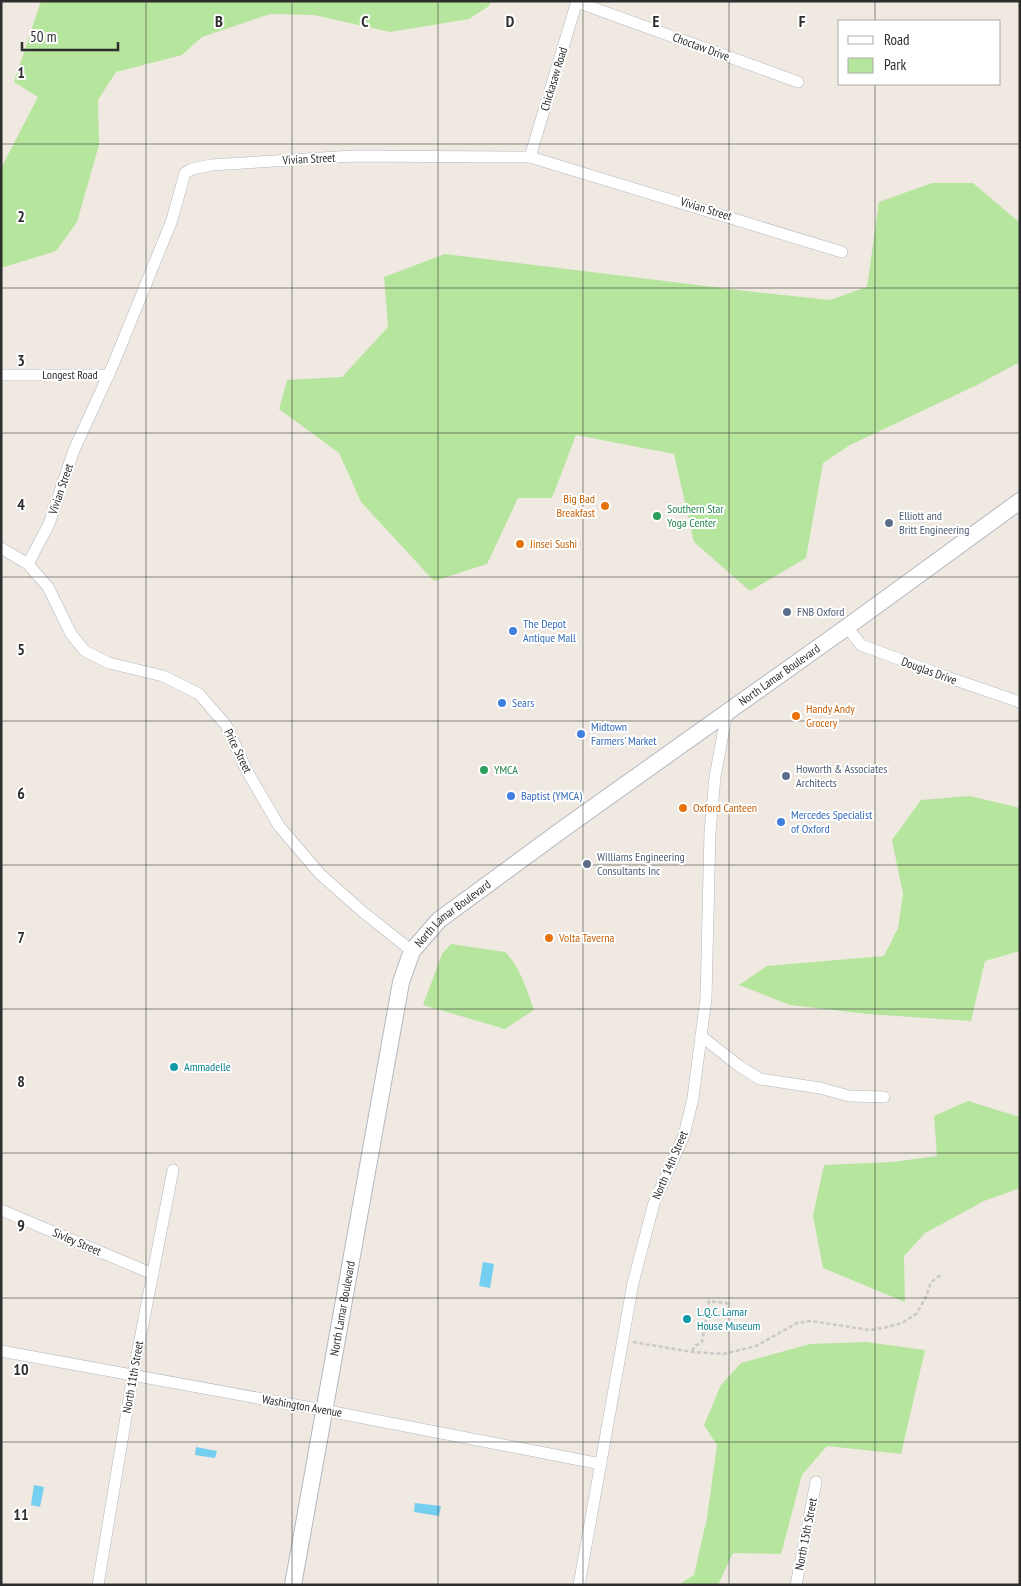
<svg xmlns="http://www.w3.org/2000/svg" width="1021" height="1586" viewBox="0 0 1021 1586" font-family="'PT Sans Narrow',sans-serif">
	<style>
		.green { fill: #b6e59e }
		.water { fill: #75cff0 }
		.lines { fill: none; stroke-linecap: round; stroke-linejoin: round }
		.street-casing { stroke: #b4b7c1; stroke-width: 12 }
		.secondary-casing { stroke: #b4b7c1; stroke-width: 18 }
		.path { stroke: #c9c9c9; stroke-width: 2.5; stroke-dasharray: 4 2.5; stroke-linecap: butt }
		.street { stroke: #fff; stroke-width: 11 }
		.secondary { stroke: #fff; stroke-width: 16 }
		.grid { fill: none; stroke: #2e2e2e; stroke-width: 1; stroke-opacity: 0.55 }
		.food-dot { fill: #e8710a; stroke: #fff; stroke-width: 2 }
		.leisure-dot { fill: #2e9e5b; stroke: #fff; stroke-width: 2 }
		.service-dot { fill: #5c6f8a; stroke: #fff; stroke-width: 2 }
		.shop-dot { fill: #3f7fe0; stroke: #fff; stroke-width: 2 }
		.culture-dot { fill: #0f9aa8; stroke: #fff; stroke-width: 2 }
		.labels { text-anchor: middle; stroke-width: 4; stroke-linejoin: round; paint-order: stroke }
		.street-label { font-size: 12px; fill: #2e2e2e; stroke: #fff }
		.food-label { font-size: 12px; fill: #c56008; stroke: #fff; text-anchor: start }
		.leisure-label { font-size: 12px; fill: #27864d; stroke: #fff; text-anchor: start }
		.service-label { font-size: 12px; fill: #4e5e75; stroke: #fff; text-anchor: start }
		.shop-label { font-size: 12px; fill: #366cbe; stroke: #fff; text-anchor: start }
		.culture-label { font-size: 12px; fill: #0d838f; stroke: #fff; text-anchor: start }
		.grid-label { font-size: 16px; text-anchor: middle; font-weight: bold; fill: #2e2e2e; stroke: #fff; stroke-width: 4; stroke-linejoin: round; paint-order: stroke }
	</style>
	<rect width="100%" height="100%" fill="#efe9e1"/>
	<g class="green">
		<path d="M41,1H491L489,6L469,19L390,32L314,15L270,14L202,37L182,55L116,72L98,100L99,145L77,222L56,251L1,268V168L38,97L14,82Z"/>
		<path d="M932,183H973L1020,223V362L977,385L850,445L823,463L806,558L750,591L694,542L674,454L576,435L552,498H518L487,564L434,581L361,502L339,453L279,409L287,380L342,377L388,327L384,277L445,254L746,291L830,300L867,287L879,202Z"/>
		<path d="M970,796L1020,808V951L985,961L971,1021L868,1014L790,1005L739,985L767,966L884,956L898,928L903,894L892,840L921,800Z"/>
		<path d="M451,944L505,952C519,964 528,993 534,1010L505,1029L423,1005L442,954Z"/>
		<path d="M968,1101L1020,1117V1188L984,1201L925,1233L904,1256L905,1302L823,1268L813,1216L824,1165L892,1162L937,1156L934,1116Z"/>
		<path d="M866,1342L925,1350L901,1454L827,1446L802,1475L781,1554L733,1553L718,1585H678L694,1575L707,1518L717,1445L704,1425L721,1385L741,1363L810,1344Z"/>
	</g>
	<g class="water">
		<path d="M483,1262L494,1264L490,1288L479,1286Z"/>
		<path d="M196,1447L217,1451L215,1458L195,1455Z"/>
		<path d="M34,1485L44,1487L40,1507L31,1505Z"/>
		<path d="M415,1503L441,1506L439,1516L414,1512Z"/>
	</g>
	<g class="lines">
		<g class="street-casing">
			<g id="street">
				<path d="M577,2L798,82"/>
				<path d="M530,157L577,1"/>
				<path d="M1,375H109"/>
				<path d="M1,548L28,564L48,587L71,634L85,651L109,663L163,676L199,694L226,725L247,771L279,826L320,874L363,912L412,951"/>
				<path d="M28,564L49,524L74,450L113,365L172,220L185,173L192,169L211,165L353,156L530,157L842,252"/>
				<path d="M847,627L861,645L944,676L1020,702"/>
				<path d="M701,1036L739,1066L760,1079L820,1088L849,1096L884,1097"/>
				<path d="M1,1210L153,1274"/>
				<path d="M1,1351L323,1410L601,1464"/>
				<path d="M98,1585L133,1375L173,1170"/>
				<path d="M579,1585L633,1283L654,1203L684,1135L693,1098L706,998L710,832L715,777L727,712"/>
				<path d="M796,1585L816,1482"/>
			</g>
		</g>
		<g class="secondary-casing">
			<g id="secondary">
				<path id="s1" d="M293,1585L401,982L412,951L439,920L563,829L847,627L1020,501"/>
			</g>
		</g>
		<g class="path">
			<path d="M633,1342L692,1352L723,1354L756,1346L797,1323L811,1321L869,1330L884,1328L902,1323L916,1314L925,1299L931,1282L942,1274"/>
			<path d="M692,1351L695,1346L702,1342L709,1301L732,1304"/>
		</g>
		<use href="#street" class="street"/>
		<use href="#secondary" class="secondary"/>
	</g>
	<path class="grid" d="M146,1V1585M292,1V1585M438,1V1585M583,1V1585M729,1V1585M875,1V21M875,84V1585M1,144H1020M1,288H1020M1,433H1020M1,577H1020M1,721H1020M1,865H1020M1,1009H1020M1,1153H1020M1,1298H1020M1,1442H1020"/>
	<g class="food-dot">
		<circle cx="605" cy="506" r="5"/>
		<circle cx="520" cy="544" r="5"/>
		<circle cx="796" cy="716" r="5"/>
		<circle cx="683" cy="808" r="5"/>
		<circle cx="549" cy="938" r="5"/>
	</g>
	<g class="leisure-dot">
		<circle cx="657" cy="516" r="5"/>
		<circle cx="484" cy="770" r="5"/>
	</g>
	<g class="service-dot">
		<circle cx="889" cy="523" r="5"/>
		<circle cx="787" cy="612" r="5"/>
		<circle cx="786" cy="776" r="5"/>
		<circle cx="587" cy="864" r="5"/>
	</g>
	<g class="shop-dot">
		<circle cx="513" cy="631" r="5"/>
		<circle cx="502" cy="703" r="5"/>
		<circle cx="581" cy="734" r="5"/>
		<circle cx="511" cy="796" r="5"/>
		<circle cx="781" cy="822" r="5"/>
	</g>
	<g class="culture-dot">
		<circle cx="174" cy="1067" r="5"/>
		<circle cx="687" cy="1319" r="5"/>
	</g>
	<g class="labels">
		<g class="street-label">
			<text transform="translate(701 47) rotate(20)" y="4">Choctaw Drive</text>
			<text transform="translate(554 79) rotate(-73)" y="4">Chickasaw Road</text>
			<text transform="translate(309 159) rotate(-3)" y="4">Vivian Street</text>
			<text transform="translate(706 209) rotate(17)" y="4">Vivian Street</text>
			<text x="70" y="379">Longest Road</text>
			<text transform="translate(61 489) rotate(-71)" y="4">Vivian Street</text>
			<text transform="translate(929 671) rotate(20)" y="4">Douglas Drive</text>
			<text dy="4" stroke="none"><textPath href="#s1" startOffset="1106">North Lamar Boulevard</textPath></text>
			<text transform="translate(238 751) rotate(64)" y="4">Price Street</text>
			<text dy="4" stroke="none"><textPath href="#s1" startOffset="701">North Lamar Boulevard</textPath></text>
			<text transform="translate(670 1165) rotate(-67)" y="4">North 14th Street</text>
			<text transform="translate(77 1242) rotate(23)" y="4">Sivley Street</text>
			<text dy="4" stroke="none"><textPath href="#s1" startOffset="281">North Lamar Boulevard</textPath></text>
			<text transform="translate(133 1377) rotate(-80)" y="4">North 11th Street</text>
			<text transform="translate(302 1406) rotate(10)" y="4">Washington Avenue</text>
			<text transform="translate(806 1534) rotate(-79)" y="4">North 15th Street</text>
		</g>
		<g class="food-label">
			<text x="595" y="503" text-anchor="end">Big Bad<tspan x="595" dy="14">Breakfast</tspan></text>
			<text x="530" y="548">Jinsei Sushi</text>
			<text x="806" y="713">Handy Andy<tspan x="806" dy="14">Grocery</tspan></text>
			<text x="693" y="812">Oxford Canteen</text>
			<text x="559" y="942">Volta Taverna</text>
		</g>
		<g class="leisure-label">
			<text x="667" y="513">Southern Star<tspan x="667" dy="14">Yoga Center</tspan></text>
			<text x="494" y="774">YMCA</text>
		</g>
		<g class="service-label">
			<text x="899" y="520">Elliott and<tspan x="899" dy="14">Britt Engineering</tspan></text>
			<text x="797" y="616">FNB Oxford</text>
			<text x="796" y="773">Howorth &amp; Associates<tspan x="796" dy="14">Architects</tspan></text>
			<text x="597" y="861">Williams Engineering<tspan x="597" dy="14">Consultants Inc</tspan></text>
		</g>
		<g class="shop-label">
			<text x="523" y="628">The Depot<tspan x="523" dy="14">Antique Mall</tspan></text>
			<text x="512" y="707">Sears</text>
			<text x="591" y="731">Midtown<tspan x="591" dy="14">Farmers' Market</tspan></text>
			<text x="521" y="800">Baptist (YMCA)</text>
			<text x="791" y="819">Mercedes Specialist<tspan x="791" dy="14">of Oxford</tspan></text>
		</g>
		<g class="culture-label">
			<text x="184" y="1071">Ammadelle</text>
			<text x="697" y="1316">L.Q.C. Lamar<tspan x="697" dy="14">House Museum</tspan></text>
		</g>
	</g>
	<g class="grid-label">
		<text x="219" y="27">B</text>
		<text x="365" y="27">C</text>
		<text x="510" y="27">D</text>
		<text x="656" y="27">E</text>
		<text x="802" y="27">F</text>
		<text x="21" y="78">1</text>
		<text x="21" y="222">2</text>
		<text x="21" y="366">3</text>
		<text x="21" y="510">4</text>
		<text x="21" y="655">5</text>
		<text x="21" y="799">6</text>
		<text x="21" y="943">7</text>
		<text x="21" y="1087">8</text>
		<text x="21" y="1231">9</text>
		<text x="21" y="1375">10</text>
		<text x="21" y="1520">11</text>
	</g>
	<rect width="1021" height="1586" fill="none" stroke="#2e2e2e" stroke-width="5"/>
	<rect x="838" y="20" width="162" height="65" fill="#ffffff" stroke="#ababab"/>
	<rect x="848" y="36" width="25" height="8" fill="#ffffff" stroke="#ababab"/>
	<text x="884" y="45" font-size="15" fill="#2e2e2e">Road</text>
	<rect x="848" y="58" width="25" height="15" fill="#b6e59e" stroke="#ababab"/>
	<text x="884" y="70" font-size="15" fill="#2e2e2e">Park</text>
	<path d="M22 42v8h96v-8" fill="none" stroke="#2e2e2e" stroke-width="2.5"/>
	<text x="30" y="42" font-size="15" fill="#2e2e2e" stroke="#ffffff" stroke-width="4" paint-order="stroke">50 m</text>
</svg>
